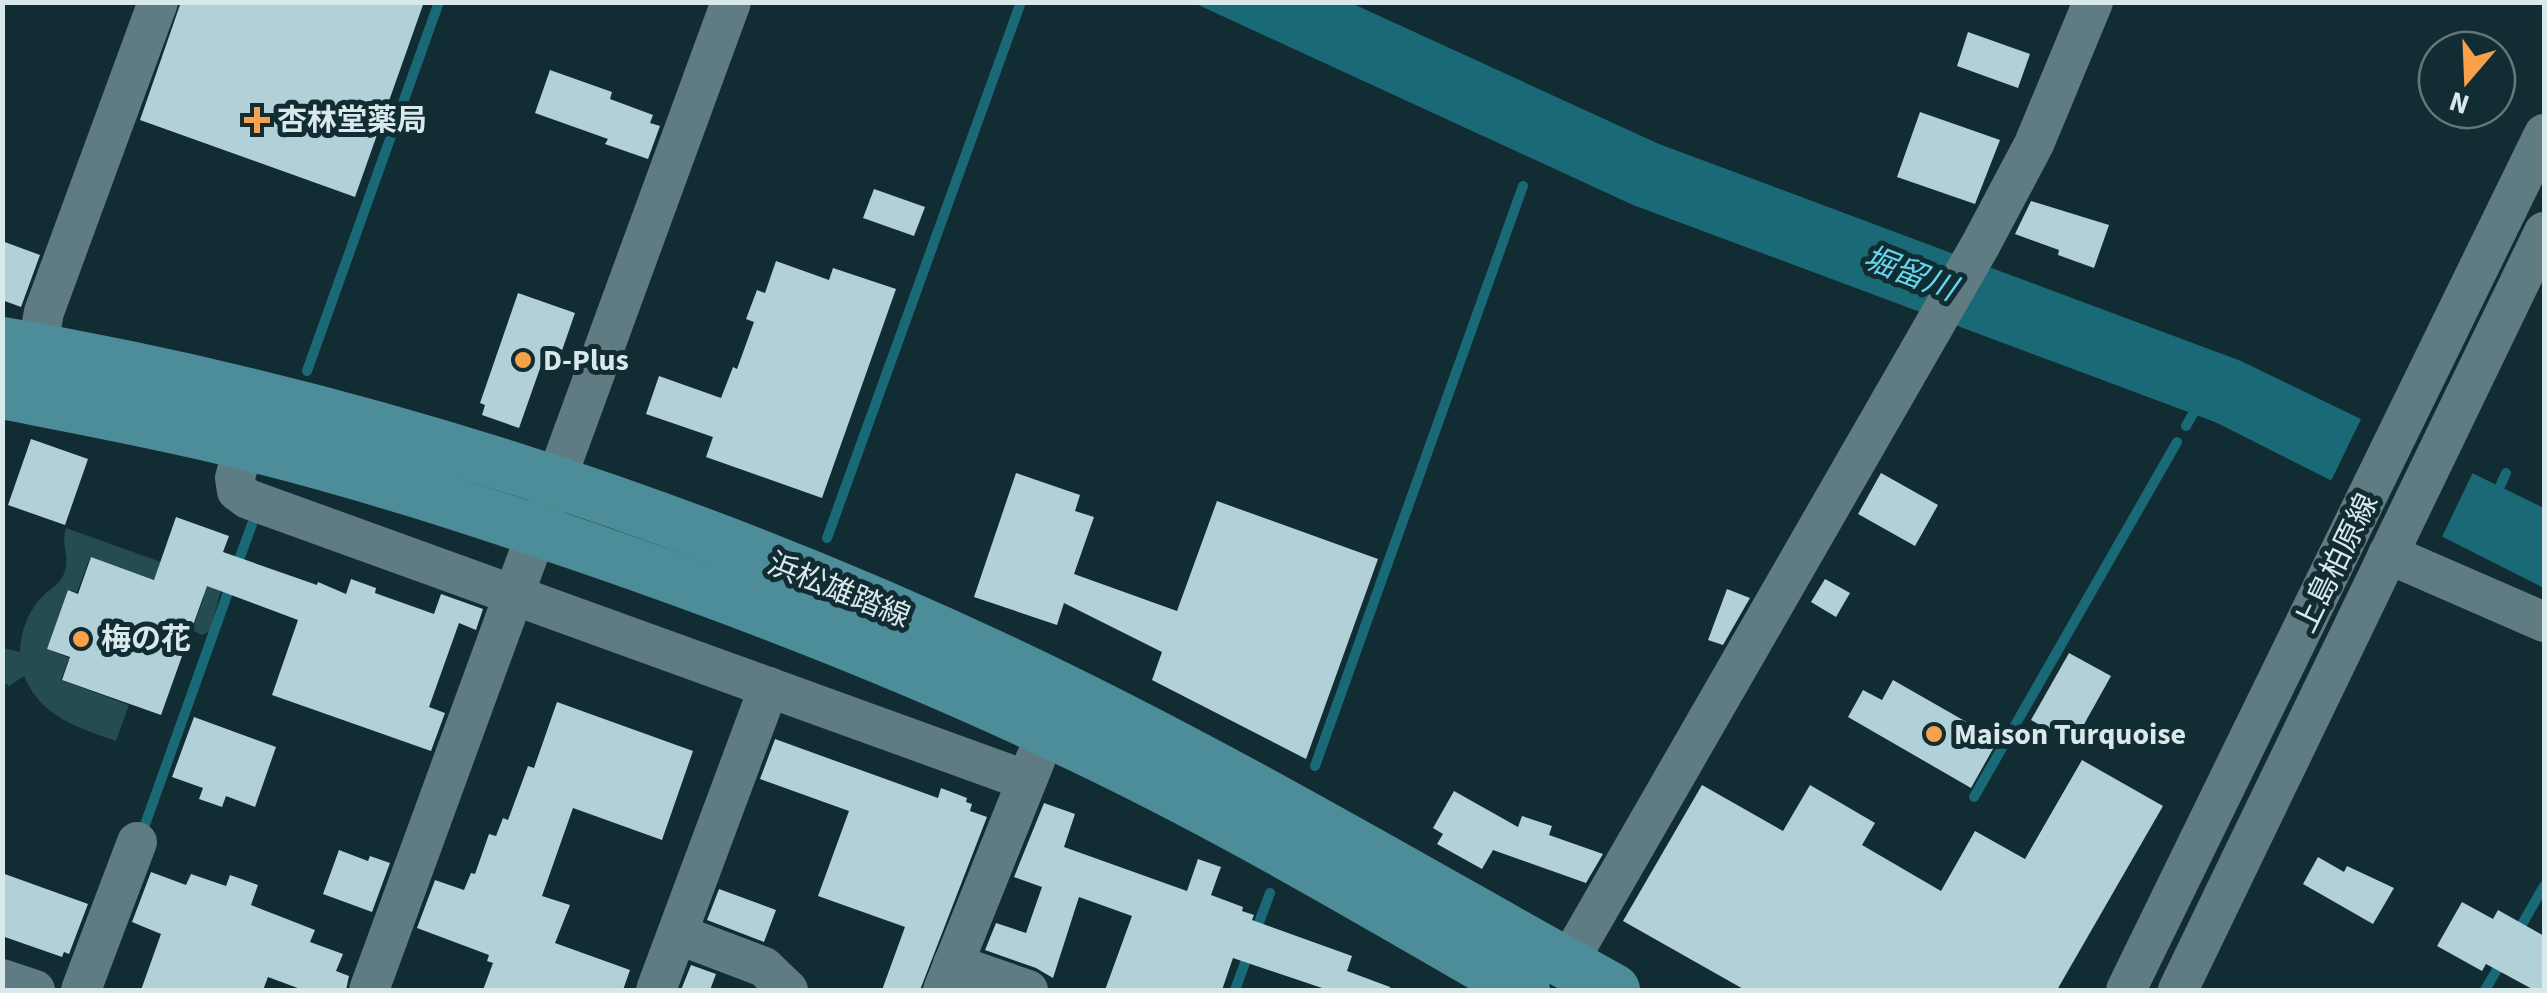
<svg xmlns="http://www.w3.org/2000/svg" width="2547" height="993" viewBox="0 0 2547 993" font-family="'Source Sans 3','Noto Sans JP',sans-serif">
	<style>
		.green { fill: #254b53 }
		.water { fill: #1a6977 }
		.pier { fill: #112c32 }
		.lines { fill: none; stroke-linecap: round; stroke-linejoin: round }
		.stream { stroke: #1a6977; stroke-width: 10 }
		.building { fill: #b2d0d7 }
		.minor { stroke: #5f7c82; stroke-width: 40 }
		.major { stroke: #4c8d99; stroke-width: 52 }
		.poi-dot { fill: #f8a14a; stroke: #112c32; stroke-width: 4 }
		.labels { text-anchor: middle; stroke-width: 10; stroke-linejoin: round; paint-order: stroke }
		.poi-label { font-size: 30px; font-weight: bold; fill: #d9e8eb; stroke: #112c32; text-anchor: start }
		.street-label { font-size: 30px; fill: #d9e8eb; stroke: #112c32 }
		.water-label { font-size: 32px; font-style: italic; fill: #66d5ec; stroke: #112c32 }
	</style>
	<rect width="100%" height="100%" fill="#112c32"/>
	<path class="green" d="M66,528L214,581L222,587L210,631L202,635L192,630L204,597L90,557L77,592L68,590L47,649L69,658L61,680L129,705L116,741C77,727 42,718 24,676L9,686L3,682L2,648L20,652C21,630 29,608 46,593C52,588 59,584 63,576C72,559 60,545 66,528Z"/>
	<path class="water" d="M1194,3H1351L1659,144L2241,361L2544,508V588L2215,422L1633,205Z"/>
	<path class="pier" d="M2363,415L2475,468L2440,541L2330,483Z"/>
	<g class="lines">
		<g class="stream">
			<path d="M307,371L439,2"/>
			<path d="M2186,426L2198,405"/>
			<path d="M2496,495L2506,473"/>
			<path d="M827,538L1021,2"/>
			<path d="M236,568L255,516"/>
			<path d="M1315,766L1523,186"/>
			<path d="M1974,797L2177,442"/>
			<path d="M142,833L231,584"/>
			<path d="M1255,933L1270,893"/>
			<path d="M2517,933L2544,886"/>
			<path d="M1235,990L1250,949"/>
			<path d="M2485,990L2502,961"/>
		</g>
	</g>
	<g class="building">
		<path d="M181,2H424L355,197L140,120Z"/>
		<path d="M1968,32L2030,54L2018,88L1957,66Z"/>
		<path d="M550,70L612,92L610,99L653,115L650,123L660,126L648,159L605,144L608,139L535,113Z"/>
		<path d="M1920,112L2000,140L1975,204L1897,177Z"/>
		<path d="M874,189L925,207L914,236L863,218Z"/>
		<path d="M2031,201L2109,225L2094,268L2058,255L2059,250L2015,234Z"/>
		<path d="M2,241L40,255L21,307L2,300Z"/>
		<path d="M776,261L829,280L833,268L896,289L822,498L706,457L713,437L646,414L659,376L721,398L733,367L737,369L754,322L746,319L757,290L765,293Z"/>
		<path d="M518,293L575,313L558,362L544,357L519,428L482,415L485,405L480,403Z"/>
		<path d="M31,439L88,459L65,525L8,505Z"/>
		<path d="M1016,473L1080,495L1075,511L1094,517L1074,574L1177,611L1217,501L1378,559L1306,759L1152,680L1162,652L1064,603L1057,625L974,597Z"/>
		<path d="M1881,473L1938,505L1915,546L1858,514Z"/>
		<path d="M176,517L229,536L223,552L317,585L318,582L346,594L351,579L376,588L375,593L434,614L441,594L483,609L476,630L459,623L429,707L445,713L431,751L272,695L298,620L207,586L161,715L62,680L70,657L47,649L68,590L78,594L91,557L154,580Z"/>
		<path d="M1825,579L1850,593L1836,617L1811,602Z"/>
		<path d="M1727,589L1750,598L1723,645L1708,640Z"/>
		<path d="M2069,653L2111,676L2073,744L2031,720Z"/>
		<path d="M1893,680L1998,740L1971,788L1848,717L1863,690L1882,700Z"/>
		<path d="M557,702L693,751L662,840L573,808L542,896L570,905L555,943L630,970L623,990H483L493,963L487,961L489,955L417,928L435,880L464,890L471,873L475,874L489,834L496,836L503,818L508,820L528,766L534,768Z"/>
		<path d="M194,717L276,747L255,807L226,796L222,807L199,799L203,788L172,777Z"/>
		<path d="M775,739L938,798L941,788L967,798L966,802L972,804L970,811L987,817L920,990H882L905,927L818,896L849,811L760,779Z"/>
		<path d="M2082,760L2163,806L2057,990H1745L1623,921L1702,785L1783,831L1810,785L1875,823L1862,845L1941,891L1975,831L2025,859Z"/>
		<path d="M1454,791L1518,827L1522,816L1552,826L1549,835L1603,854L1586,883L1493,850L1482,869L1437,844L1443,834L1433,828Z"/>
		<path d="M1044,803L1075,814L1064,847L1187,891L1198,859L1221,867L1211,895L1243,907L1242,911L1254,915L1252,920L1352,956L1347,971L1390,987V990H1328L1233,958L1222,990H1105L1132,916L1079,897L1053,978L1036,968L985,950L996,923L1026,933L1042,887L1014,877Z"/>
		<path d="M339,850L368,861L370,856L390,863L372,912L323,894Z"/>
		<path d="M2318,857L2344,872L2347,866L2394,888L2373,924L2303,884Z"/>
		<path d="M151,872L186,885L191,874L226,886L230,875L258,885L251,905L315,930L310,942L343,954L336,971L349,976L346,990H303L268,977L263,990H141L161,934L132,922Z"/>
		<path d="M2,873L88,904L69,954L64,952L62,957L2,936Z"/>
		<path d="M719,889L776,910L764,942L707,920Z"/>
		<path d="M2462,902L2493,919L2498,910L2544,936V990H2534L2486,964L2482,971L2437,946Z"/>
		<path d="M691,965L716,974L710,990H681Z"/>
	</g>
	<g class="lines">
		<g class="minor">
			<path d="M37,349L44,312L158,2"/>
			<path d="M244,444L235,478L237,491L248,499L1025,780"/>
			<path d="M2388,554L2544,622"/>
			<path d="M677,934L764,967L788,990"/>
			<path d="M953,964L1028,990"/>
			<path d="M1567,964L1981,244L2034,144L2093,2"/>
			<path d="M2,979L35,990"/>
			<path d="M81,990L137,842"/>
			<path d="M369,990L731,2"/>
			<path d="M656,990L769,687"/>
			<path d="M943,990L1036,758"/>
			<path d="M2126,990L2544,134"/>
			<path d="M2178,990L2544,232"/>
		</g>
		<g class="major">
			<path d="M2,343C347,402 687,512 1004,661C1213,759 1412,878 1614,990"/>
			<path d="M2,393C84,409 165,424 245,444C360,472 473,509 585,547C760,607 931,674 1097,755C1244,826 1383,909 1524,990"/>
		</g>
	</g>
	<g class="poi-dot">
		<path d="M252 105h10v10h10v10h-10v10h-10v-10h-10v-10h10z"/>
		<circle cx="523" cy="360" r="10"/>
		<circle cx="81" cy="639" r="10"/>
		<circle cx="1934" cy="734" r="10"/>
	</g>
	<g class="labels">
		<g class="poi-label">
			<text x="277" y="130">杏林堂薬局</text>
			<text x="543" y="370">D-Plus</text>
			<text x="101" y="649">梅の花</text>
			<text x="1954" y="744">Maison Turquoise</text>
		</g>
		<g class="street-label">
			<text transform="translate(2336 563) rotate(-64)" y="10">上島柏原線</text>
			<text transform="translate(839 590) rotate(22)" y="10">浜松雄踏線</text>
		</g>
		<g class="water-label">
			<text transform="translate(1910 273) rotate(21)" y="11">堀留川</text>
		</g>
	</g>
	<rect width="2547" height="993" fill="none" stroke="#d9e8eb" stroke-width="10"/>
	<g transform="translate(2467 80) rotate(199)"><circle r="48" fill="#112c32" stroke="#61777c" stroke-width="2.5"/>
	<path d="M0-8L18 38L0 25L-18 38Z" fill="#f8a14a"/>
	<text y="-15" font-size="28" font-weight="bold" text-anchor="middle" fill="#d9e8eb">N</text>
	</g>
</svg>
